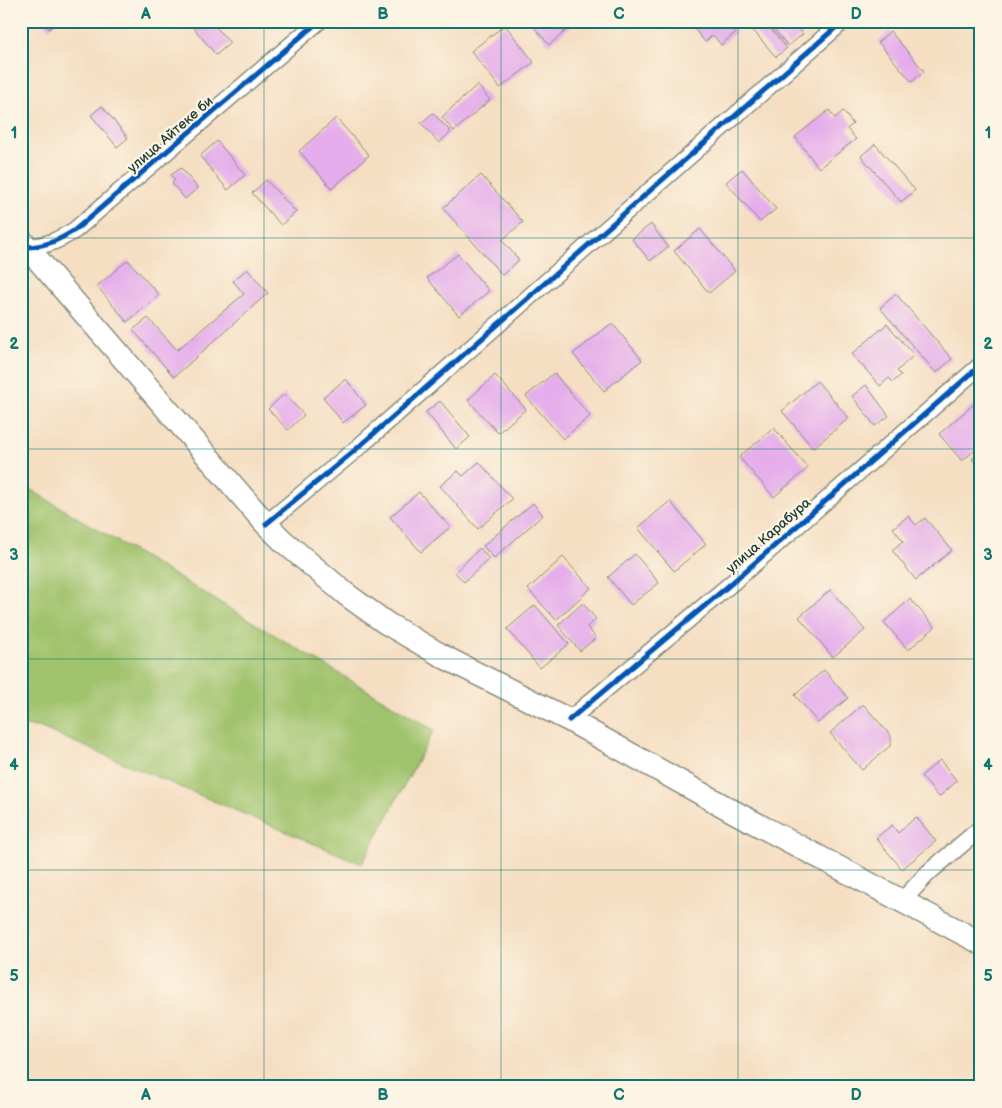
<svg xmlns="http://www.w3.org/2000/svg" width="1002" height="1108" viewBox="0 0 1002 1108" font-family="'Balsamiq Sans',sans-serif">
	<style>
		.green { fill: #a0c36d; stroke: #608050 }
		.building { fill: #e5adeb }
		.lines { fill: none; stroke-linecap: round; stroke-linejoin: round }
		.minor-casing { stroke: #8a8e7b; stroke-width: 19 }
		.secondary-casing { stroke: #8a8e7b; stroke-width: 25 }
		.minor { stroke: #fff; stroke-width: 16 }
		.secondary { stroke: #fff; stroke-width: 22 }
		.cycleway-casing { stroke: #fcf5e5; stroke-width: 8 }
		.cycleway { stroke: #0057b8; stroke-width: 5 }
		.grid { fill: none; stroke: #0f766e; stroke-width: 1; stroke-opacity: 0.55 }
		.labels { text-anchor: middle; stroke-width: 4.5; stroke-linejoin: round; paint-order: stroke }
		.street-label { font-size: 14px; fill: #1f3d34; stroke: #fcf5e5 }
		.neatline { fill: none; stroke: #0f766e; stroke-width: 2 }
		.grid-label { font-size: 16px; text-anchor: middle; font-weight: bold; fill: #0f766e }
	</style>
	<rect width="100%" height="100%" fill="#fcf5e5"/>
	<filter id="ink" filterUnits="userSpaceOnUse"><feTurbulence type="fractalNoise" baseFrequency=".02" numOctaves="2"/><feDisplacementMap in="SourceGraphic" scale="10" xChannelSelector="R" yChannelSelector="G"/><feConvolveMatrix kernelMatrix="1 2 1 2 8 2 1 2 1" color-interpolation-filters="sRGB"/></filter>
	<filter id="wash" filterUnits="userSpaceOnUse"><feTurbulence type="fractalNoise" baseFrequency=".0096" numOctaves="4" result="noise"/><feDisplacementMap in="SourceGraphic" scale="20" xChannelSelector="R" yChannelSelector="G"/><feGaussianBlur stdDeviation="1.12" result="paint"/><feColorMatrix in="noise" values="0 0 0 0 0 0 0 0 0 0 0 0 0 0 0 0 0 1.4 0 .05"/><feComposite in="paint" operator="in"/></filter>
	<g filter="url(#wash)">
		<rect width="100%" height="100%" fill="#f5dec2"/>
		<path class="green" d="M21,484L434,730L362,864L39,727L21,726Z"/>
		<g id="blocks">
			<g class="building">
				<path d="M42,21H58L49,29Z"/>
				<path d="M188,21H211L230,43L216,55Z"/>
				<path d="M529,21H577L549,45Z"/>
				<path d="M688,21H726L736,32L721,45L713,35L705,42Z"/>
				<path d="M745,21H764L787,48L776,57Z"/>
				<path d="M767,21H793L803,34L788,46Z"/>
				<path d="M505,25L534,62L500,88L471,51Z"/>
				<path d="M890,31L924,71L912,82L878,42Z"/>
				<path d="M477,85L490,100L454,131L442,117Z"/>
				<path d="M102,106L128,138L117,147L91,115Z"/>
				<path d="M829,110L835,118L843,111L853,124L847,129L856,139L819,168L795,137Z"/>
				<path d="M433,113L451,132L439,143L421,123Z"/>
				<path d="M336,118L369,155L332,189L299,151Z"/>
				<path d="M217,141L245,175L228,190L200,156Z"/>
				<path d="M875,144L915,190L901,202L861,156Z"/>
				<path d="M181,168L198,188L185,199L172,183L175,180L171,175Z"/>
				<path d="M742,169L776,209L760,222L726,182Z"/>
				<path d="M481,175L523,222L502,240L519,260L502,275L443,208Z"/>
				<path d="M266,180L296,212L281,225L252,193Z"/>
				<path d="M651,224L668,247L650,261L632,239Z"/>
				<path d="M700,229L735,271L709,293L674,251Z"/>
				<path d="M458,254L489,291L459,316L427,278Z"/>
				<path d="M128,260L159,295L127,322L97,286Z"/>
				<path d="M247,269L268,293L174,377L133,330L148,318L177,350L244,294L233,281Z"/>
				<path d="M896,294L952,359L936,373L880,308Z"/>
				<path d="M612,323L642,360L604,391L573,354Z"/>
				<path d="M887,324L914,355L897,371L901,375L893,382L889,378L880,386L852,354Z"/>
				<path d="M554,373L590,416L563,439L526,396Z"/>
				<path d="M495,375L526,409L498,433L468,400Z"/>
				<path d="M346,379L366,405L343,423L323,397Z"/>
				<path d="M817,381L849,418L813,448L782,411Z"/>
				<path d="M866,385L889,416L875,426L852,396Z"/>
				<path d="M284,394L304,415L288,430L268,409Z"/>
				<path d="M440,401L470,437L456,449L426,412Z"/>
				<path d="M974,404L981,411V445L962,461L939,434Z"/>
				<path d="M774,428L808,468L774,497L739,457Z"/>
				<path d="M981,452V470L972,459Z"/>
				<path d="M479,462L512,499L478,529L440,486L458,471L463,476Z"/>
				<path d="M419,492L450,527L421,552L390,517Z"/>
				<path d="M670,501L706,544L674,571L638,528Z"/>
				<path d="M533,503L543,515L494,558L483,546Z"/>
				<path d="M908,516L916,525L925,518L952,550L916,580L892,550L903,541L893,528Z"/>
				<path d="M480,548L489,559L464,582L455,572Z"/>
				<path d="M635,554L659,583L631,605L608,577Z"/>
				<path d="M563,557L591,588L556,620L528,589Z"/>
				<path d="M830,590L865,630L833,657L799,617Z"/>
				<path d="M910,599L935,627L908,650L884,622Z"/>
				<path d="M583,603L596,619L587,627L596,638L580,651L558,625Z"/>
				<path d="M535,605L569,644L540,668L507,629Z"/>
				<path d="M824,670L848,698L818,723L795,695Z"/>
				<path d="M863,704L891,736V745L862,770L830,733Z"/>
				<path d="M940,760L957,781L939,797L921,776Z"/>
				<path d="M916,817L936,841L902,869L876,838L892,825L898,833Z"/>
			</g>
		</g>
	</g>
	<g filter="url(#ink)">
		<use href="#blocks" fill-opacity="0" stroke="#8a8e7b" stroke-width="1"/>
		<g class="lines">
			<g class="minor-casing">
				<g id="minor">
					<path d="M27,247C47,246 59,240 75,230L319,21"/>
					<path d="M266,524L354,451L843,21"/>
					<path d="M569,720L733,582L981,365"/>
					<path d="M903,900L928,873L981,828"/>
				</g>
			</g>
			<g class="secondary-casing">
				<path id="secondary" d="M21,240L266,524L283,541L347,595L386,623L446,658L569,720L738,814L981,943"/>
			</g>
			<use href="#minor" class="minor"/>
			<use href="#secondary" class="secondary"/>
			<g class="cycleway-casing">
				<g id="cycleway">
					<path d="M27,247C47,246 59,240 75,230L319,21"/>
					<path d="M266,524L354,451L843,21"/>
					<path d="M569,720L733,582L981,365"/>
				</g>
			</g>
			<use href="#cycleway" class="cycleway"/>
		</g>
	</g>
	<path class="grid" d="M264,21V1087M501,21V1087M738,21V1087M21,238H981M21,449H981M21,659H981M21,870H981"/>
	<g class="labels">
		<g class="street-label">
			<text transform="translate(170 134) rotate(-41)" y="5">улица Айтеке би</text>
			<text transform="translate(768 535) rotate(-41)" y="5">улица Карабура</text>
		</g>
	</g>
	<rect width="1002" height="1108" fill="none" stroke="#fcf5e5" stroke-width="55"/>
	<rect x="28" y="28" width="946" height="1052" class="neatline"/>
	<g class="grid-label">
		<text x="146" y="19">A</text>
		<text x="383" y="19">B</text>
		<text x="619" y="19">C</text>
		<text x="856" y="19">D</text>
		<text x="14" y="138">1</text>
		<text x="988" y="138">1</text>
		<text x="14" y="349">2</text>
		<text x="988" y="349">2</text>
		<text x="14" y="560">3</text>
		<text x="988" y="560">3</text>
		<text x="14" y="770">4</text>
		<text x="988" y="770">4</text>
		<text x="14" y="981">5</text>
		<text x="988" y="981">5</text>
		<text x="146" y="1100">A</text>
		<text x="383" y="1100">B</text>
		<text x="619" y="1100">C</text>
		<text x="856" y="1100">D</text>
	</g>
</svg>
